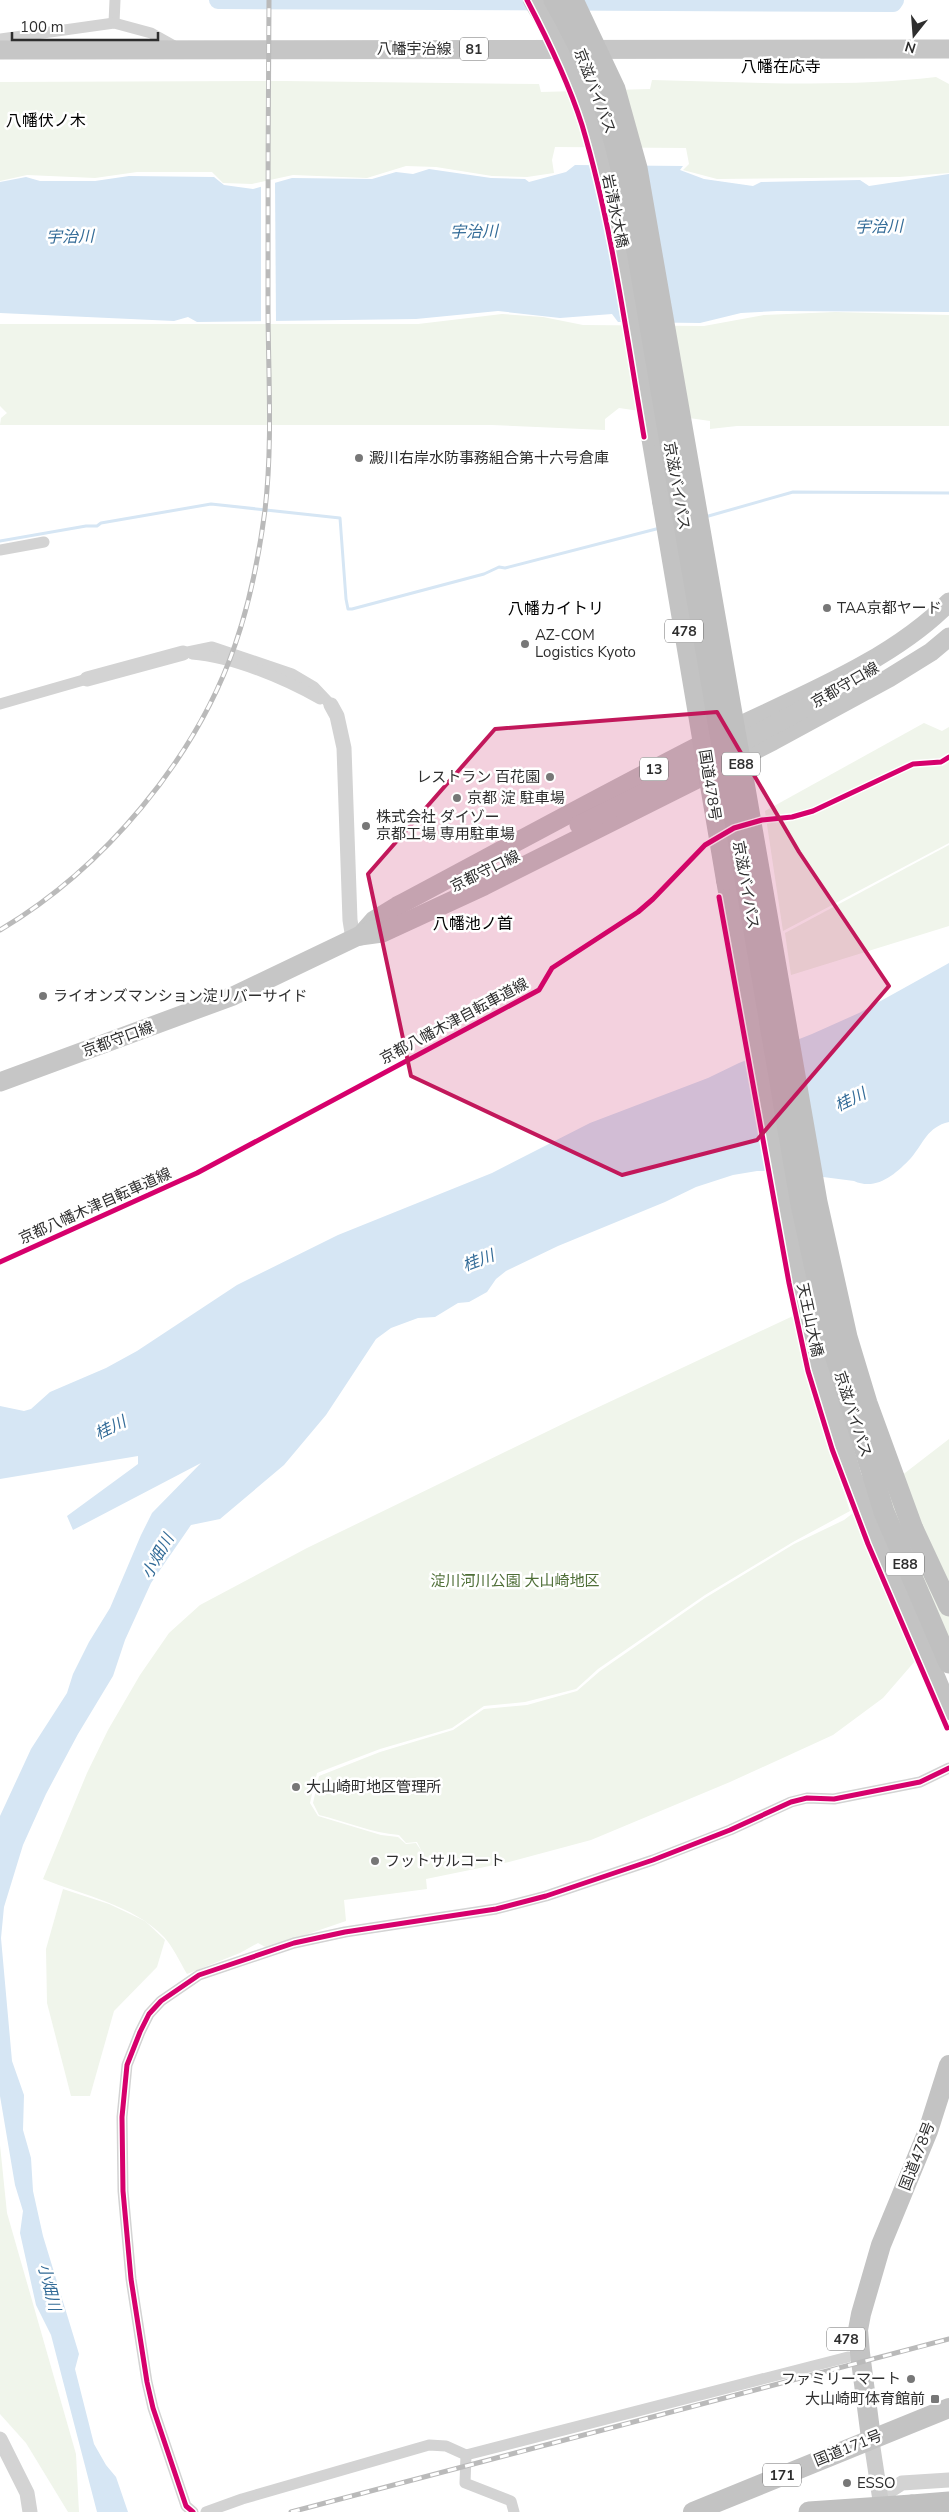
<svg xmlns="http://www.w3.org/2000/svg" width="949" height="2512" viewBox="0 0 949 2512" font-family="'Nunito Sans','Noto Sans JP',sans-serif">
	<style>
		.green { fill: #f0f5eb }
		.water { fill: #d6e6f4 }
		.pier { fill: #fff }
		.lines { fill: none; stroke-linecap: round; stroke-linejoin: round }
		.stream { stroke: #d6e6f4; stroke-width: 3 }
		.river { stroke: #d6e6f4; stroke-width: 18 }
		.minor { stroke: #d3d3d3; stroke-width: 11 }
		.tertiary { stroke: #d3d3d3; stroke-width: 15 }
		.secondary { stroke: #ccc; stroke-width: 16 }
		.primary { stroke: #c6c6c6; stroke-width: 19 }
		.trunk { stroke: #c3c3c3; stroke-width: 20 }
		.motorway { stroke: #c0c0c0; stroke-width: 21 }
		.rail-casing { stroke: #bababa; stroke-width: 5 }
		.rail { stroke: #fff; stroke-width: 3; stroke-dasharray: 9; stroke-linecap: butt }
		.primary-bridge { stroke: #c6c6c6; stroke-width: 19 }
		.trunk-bridge { stroke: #c3c3c3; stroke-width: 20 }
		.motorway-bridge { stroke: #c0c0c0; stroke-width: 21 }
		.cycleway-casing { stroke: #fff; stroke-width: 8 }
		.cycleway { stroke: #d6006c; stroke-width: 5 }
		.marked { fill: #c2185b; fill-opacity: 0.2; stroke: #c2185b; stroke-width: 4; stroke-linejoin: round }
		.poi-dot { fill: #777; stroke: #fff; stroke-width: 2 }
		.labels { text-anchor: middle; stroke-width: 5; stroke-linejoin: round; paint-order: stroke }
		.shield { fill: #fff; stroke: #6d6d6d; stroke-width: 1 }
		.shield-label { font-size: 14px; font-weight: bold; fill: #2e2e2e }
		.street-label { font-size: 15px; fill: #2e2e2e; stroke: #fff }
		.poi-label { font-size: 15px; fill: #2e2e2e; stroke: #fff; text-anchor: start }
		.park-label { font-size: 15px; fill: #4e6e37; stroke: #fff }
		.neighbourhood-label { font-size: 16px; fill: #000; stroke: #fff }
		.water-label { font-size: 16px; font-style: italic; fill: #346c98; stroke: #fff }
	</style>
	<rect width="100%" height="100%" fill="#fff"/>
	<g class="green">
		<path d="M936,77L949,84V173L899,177L717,179L683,170L689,164L686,148L555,147L552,160L554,173L527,177L492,176L436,167L406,166L367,178L293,175L252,184L223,183L212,172H137L95,178L27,175L0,181V82L284,81L539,84L541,92L650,89L652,80C746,82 842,88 936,77Z"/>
		<path d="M835,312L949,315V426H737L710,429V421L619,408L605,419V430L492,425H0L1,418L7,413L0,406V324H418L502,314L543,317L583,325L704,326L764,315Z"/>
		<path d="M924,723L942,731L949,727V843L783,931L765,811Z"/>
		<path d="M949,845V926L791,975L785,933Z"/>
		<path d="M793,1316L804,1369L850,1511L793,1542L705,1595L598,1669L576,1689L525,1702L484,1706L452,1728L380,1749L317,1773L310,1803L318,1816L381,1835L398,1837L406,1844L416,1843L422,1852L425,1875L422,1852L417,1842L406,1843L399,1835C372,1833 345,1821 319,1815L313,1803L319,1776L380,1752L453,1730L484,1709L527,1705L577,1691L600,1671L705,1598L794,1544L844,1520L949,1439V1642L922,1653L883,1698L833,1735L730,1782L591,1840L509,1862L426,1879L427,1889L344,1900L346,1921L267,1948L258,1943L240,1953L187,1974C180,1962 173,1947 164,1937C132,1904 84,1896 43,1879L87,1773L108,1730L140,1675L169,1633L200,1605L307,1548L573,1419Z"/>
		<path d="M63,1889L109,1904L145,1921L165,1940L157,1967L114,2011L90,2096H71L47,2003L46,1949Z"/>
		<path d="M0,2145L7,2213L76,2454L79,2512H68L26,2443L0,2414Z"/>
	</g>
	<g class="water">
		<path d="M575,165L683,166L680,170L704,179L753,186L761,182L860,180L869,186L949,174V312L777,311L741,313L700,323L618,322L612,314L560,318L498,311L416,319L197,322L188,317L174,321L0,313V182L26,177L40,181H95L129,176L214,177L224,185L253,189L292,178L372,179L396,172L413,174L429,169L491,178L525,179L529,182L566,172Z"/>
		<path d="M949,963V1122C927,1127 924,1143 911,1158C895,1175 876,1191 854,1181L777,1171H757L733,1175L696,1187L665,1202L558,1246L506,1271L496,1279L487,1292L469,1302L458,1303L435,1317L418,1318L391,1328L376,1339L326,1415L284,1465L220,1519L191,1525L151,1583L125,1640L113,1676L78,1734L46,1794L23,1845L4,1907L1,1938L12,2061L24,2095L23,2130L31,2158L33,2191L43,2236L79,2354L75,2369L94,2444L106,2465L116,2477L128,2512H97L51,2335L36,2305L20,2233L23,2211L15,2185L0,2096V1816L31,1749L67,1693L73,1674L89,1642L110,1608L141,1535L152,1513L201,1463L73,1530L67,1516L138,1464V1456L0,1479V1406L24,1411L31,1409L50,1392L106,1368L137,1351L237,1285L338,1235L492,1173L590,1123L708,1078L739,1063L812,1034L859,1013Z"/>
	</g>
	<path class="pier" d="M275,180L276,324H261V184Z"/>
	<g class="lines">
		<g class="stream">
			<path d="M705,517L793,492L949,493"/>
			<path d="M0,541L86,526H97L101,523L211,504L340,518L346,599L348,609H352L484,574L499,567L505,568L660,528"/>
		</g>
		<path class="river" d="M218,0L893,3L895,0"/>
		<g class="minor">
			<path d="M114,23L115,0"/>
			<path d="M0,39L114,23L151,33L176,47"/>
			<path d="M0,550L44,542"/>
			<path d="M183,653L212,647L292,674L314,687L331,705"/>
			<path d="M192,654C233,657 285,679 320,699"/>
			<path d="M0,704L87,679"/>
			<path d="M466,2455L848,2357"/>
			<path d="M193,2512L186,2506L153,2408L147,2382L131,2279L123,2191L122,2117L127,2065L140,2032L149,2014L161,2001L199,1975L294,1943L345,1932L496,1909L546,1896L653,1860L730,1830L791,1802L807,1798L834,1799L920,1782L949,1768"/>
			<path d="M206,2512L242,2499L429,2445L446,2446L466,2455L465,2483L511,2501L514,2512"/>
		</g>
		<g class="tertiary">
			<path d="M87,679L183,653"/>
			<path d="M331,705L337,716L344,748L350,920L353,939"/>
			<path d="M0,2439L27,2493L30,2512"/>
			<path d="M880,2497L902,2483L949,2480"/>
		</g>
		<path class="secondary" d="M871,2438L880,2497V2512"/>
		<g class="primary">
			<path d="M0,50L949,49"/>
			<path d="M360,936L374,920L397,906C504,849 610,791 718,736C793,699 891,662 949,602"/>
			<path d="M360,936L382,933L484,886L773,741L889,678L931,652L949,637"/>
			<path d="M0,1082L233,996L371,930"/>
		</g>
		<g class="trunk">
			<path d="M651,436L662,501"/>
			<path d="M726,880L798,1283L814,1349L852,1477L949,1710"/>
			<path d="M871,2438L860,2353L858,2330L861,2314L881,2245L928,2131L949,2065"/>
			<path d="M693,2512L949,2408"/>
		</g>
		<g class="motorway">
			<path d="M869,1463L884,1512L949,1663"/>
			<path d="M913,1529L949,1606"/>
			<path d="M912,2505L949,2502"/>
		</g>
		<g class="rail-casing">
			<g id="rail">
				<path d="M0,930C103,869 196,759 235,645C250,602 259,556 265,510C273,442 268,372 268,304C268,203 268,101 269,0"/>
				<path d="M291,2512L949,2339"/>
			</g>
		</g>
		<use href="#rail" class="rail"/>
		<path class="primary-bridge" d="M579,825L707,761L831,694"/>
		<g class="trunk-bridge">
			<path d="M533,0C613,130 626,288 651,436"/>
			<path d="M662,501L726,880"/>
		</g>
		<g class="motorway-bridge">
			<path d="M554,0C571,30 587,61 599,93C620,149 629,209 640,268L801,1205L831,1342L869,1463"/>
			<path d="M573,0L615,89L637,168L817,1202L847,1337L867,1403L913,1529"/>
			<path d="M809,2512L912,2505"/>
		</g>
		<g class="cycleway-casing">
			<g id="cycleway">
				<path d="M527,0C548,40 568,81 582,125C612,226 626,333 644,437"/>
				<path d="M719,897L789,1283L808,1371L832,1449L868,1544L947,1728"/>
				<path d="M0,1262L197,1173L539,990L552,968L638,912L653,899L705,845L734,828L762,820L792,817L813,811L913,764L941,762L949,757"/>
				<path d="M193,2512L186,2506L153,2408L147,2382L131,2279L123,2191L122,2117L127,2065L140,2032L149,2014L161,2001L199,1975L294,1943L345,1932L496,1909L546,1896L653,1860L730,1830L791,1802L807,1798L834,1799L920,1782L949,1768"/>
			</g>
		</g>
		<use href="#cycleway" class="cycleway"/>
	</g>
	<path class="marked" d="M717,712L799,852L889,986L757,1140L622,1175L411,1076L368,874L495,729Z"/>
	<g class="poi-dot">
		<circle cx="359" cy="458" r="5"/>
		<circle cx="827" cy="608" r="5"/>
		<circle cx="525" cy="644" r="5"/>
		<circle cx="550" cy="777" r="5"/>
		<circle cx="457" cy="798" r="5"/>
		<circle cx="366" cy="826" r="5"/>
		<circle cx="43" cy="996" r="5"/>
		<circle cx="296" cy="1787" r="5"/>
		<circle cx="375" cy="1861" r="5"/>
		<circle cx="911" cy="2379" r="5"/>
		<rect x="930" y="2394" width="10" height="10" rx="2.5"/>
		<circle cx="847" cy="2483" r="5"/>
	</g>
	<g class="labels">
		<g class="shield">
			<rect x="460" y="37.5" width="28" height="23" rx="4"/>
			<rect x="665" y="619.5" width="38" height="23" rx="4"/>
			<rect x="722" y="752.5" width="38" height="23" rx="4"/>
			<rect x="640" y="757.5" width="28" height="23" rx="4"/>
			<rect x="886" y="1552.5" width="38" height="23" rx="4"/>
			<rect x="827" y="2327.5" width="38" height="23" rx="4"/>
			<rect x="763" y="2463.5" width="38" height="23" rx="4"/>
		</g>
		<g class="shield-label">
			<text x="474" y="54">81</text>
			<text x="684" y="636">478</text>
			<text x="741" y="769">E88</text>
			<text x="654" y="774">13</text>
			<text x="905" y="1569">E88</text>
			<text x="846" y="2344">478</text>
			<text x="782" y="2480">171</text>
		</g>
		<g class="street-label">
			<text x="414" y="54">八幡宇治線</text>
			<text transform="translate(595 91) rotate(69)" y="5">京滋バイパス</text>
			<text transform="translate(615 211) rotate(78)" y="5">岩清水大橋</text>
			<text transform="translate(677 486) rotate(80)" y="5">京滋バイパス</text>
			<text transform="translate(845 685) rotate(-30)" y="5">京都守口線</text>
			<text transform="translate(710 785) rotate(81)" y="5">国道478号</text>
			<text transform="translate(485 871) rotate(-26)" y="5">京都守口線</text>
			<text transform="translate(746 885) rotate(80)" y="5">京滋バイパス</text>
			<text transform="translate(454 1021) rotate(-28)" y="5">京都八幡木津自転車道線</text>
			<text transform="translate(118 1039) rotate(-20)" y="5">京都守口線</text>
			<text transform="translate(95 1206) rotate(-24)" y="5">京都八幡木津自転車道線</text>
			<text transform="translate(810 1320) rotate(78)" y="5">天王山大橋</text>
			<text transform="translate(853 1414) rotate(72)" y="5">京滋バイパス</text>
			<text transform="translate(917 2156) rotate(-69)" y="5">国道478号</text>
			<text transform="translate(848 2448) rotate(-22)" y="5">国道171号</text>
		</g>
		<g class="poi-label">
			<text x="369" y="463">澱川右岸水防事務組合第十六号倉庫</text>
			<text x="837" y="613">TAA京都ヤード</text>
			<text x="535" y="640">AZ-COM<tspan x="535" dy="17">Logistics Kyoto</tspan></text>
			<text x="540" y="782" text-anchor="end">レストラン 百花園</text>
			<text x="467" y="803">京都 淀 駐車場</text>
			<text x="376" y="822">株式会社 ダイゾー<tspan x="376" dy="17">京都工場 専用駐車場</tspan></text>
			<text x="53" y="1001">ライオンズマンション淀リバーサイド</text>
			<text x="306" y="1792">大山崎町地区管理所</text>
			<text x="385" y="1866">フットサルコート</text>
			<text x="901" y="2384" text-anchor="end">ファミリーマート</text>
			<text x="925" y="2404" text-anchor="end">大山崎町体育館前</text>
			<text x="857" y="2488">ESSO</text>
		</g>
		<g class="park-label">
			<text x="515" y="1586">淀川河川公園 大山崎地区</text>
		</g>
		<g class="neighbourhood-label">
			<text x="781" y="72">八幡在応寺</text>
			<text x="46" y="126">八幡伏ノ木</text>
			<text x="556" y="614">八幡カイトリ</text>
			<text x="473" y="929">八幡池ノ首</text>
		</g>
		<g class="water-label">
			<text transform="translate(879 226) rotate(-1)" y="6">宇治川</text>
			<text transform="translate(474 231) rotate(-1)" y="6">宇治川</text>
			<text transform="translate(70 236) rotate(-1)" y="6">宇治川</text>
			<text transform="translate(850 1099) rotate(-26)" y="6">桂川</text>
			<text transform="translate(478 1260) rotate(-21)" y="6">桂川</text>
			<text transform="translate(110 1427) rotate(-26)" y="6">桂川</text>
			<text transform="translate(157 1556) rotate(-61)" y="6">小畑川</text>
			<text transform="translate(50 2287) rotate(76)" y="6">小畑川</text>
		</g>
	</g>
	<g transform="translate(914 35) rotate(197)" stroke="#ffffff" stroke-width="4" paint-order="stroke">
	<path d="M0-4L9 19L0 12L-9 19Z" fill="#2e2e2e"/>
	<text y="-8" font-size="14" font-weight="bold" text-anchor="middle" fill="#2e2e2e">N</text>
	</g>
	<path d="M12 32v8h146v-8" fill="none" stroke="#2e2e2e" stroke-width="2.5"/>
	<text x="20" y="32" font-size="15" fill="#2e2e2e" stroke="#ffffff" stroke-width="4" paint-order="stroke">100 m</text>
</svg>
